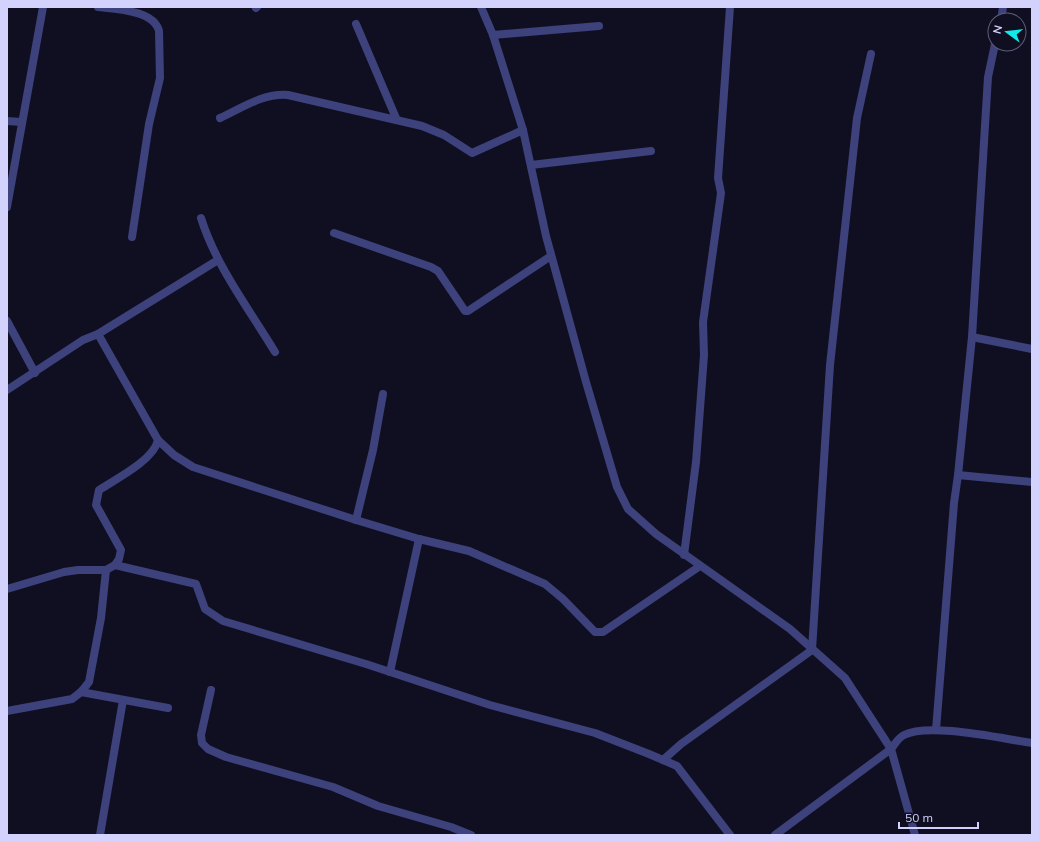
<svg xmlns="http://www.w3.org/2000/svg" width="1039" height="842" viewBox="0 0 1039 842" font-family="Mulish,sans-serif">
	<style>
		.lines { fill: none; stroke-linecap: round; stroke-linejoin: round }
		.street { stroke: #3d417c; stroke-width: 8 }
	</style>
	<rect width="100%" height="100%" fill="#100f21"/>
	<g class="lines">
		<g class="street">
			<path d="M98,7C115,9 154,10 159,31L160,78L149,124L132,237"/>
			<path d="M481,7L493,35L523,130L546,236L586,382L617,487L628,509L656,534L790,629L845,678L891,749L915,835"/>
			<path d="M256,8L257,7"/>
			<path d="M1001,20L1003,7"/>
			<path d="M356,24L396,118"/>
			<path d="M493,35L599,26"/>
			<path d="M220,118C242,108 263,93 288,95L422,126L444,135L472,153L523,130"/>
			<path d="M7,121L21,122"/>
			<path d="M531,165L651,151"/>
			<path d="M7,207L43,7"/>
			<path d="M201,218C216,266 249,309 275,352"/>
			<path d="M334,233L431,267L438,271L465,311H468L551,256"/>
			<path d="M7,321L35,373"/>
			<path d="M972,337L1032,349"/>
			<path d="M7,390L83,340L98,334L218,260"/>
			<path d="M158,440L174,455L193,467L356,520L419,539L469,551L545,584L563,599L595,632H603L700,566"/>
			<path d="M958,475L972,337L988,77L995,44"/>
			<path d="M356,520L373,450L383,394"/>
			<path d="M684,555L696,462L704,355L703,322L721,193L718,178L730,7"/>
			<path d="M115,565L196,584L205,609L223,621L366,664L490,705L595,733L649,754L677,766L730,835"/>
			<path d="M7,589L64,572L78,570H106L115,565L119,559L121,550L96,505L99,490C116,479 154,460 158,440L98,334"/>
			<path d="M390,672L419,539"/>
			<path d="M211,690L201,735L202,743L208,749L226,757L333,787L378,806L451,827L471,835"/>
			<path d="M81,692L168,708"/>
			<path d="M7,711L72,699L81,692L89,682L101,618L106,570"/>
			<path d="M936,730L954,503L958,475L1032,482"/>
			<path d="M663,760L681,744L812,650L830,365L857,118L871,54"/>
			<path d="M100,835L123,700"/>
			<path d="M775,835L891,749C895,744 898,738 904,735C929,722 1003,739 1032,743"/>
		</g>
	</g>
	<rect width="1039" height="842" fill="none" stroke="#d2d2fc" stroke-width="16"/>
	<g transform="translate(1007 32) rotate(285)"><circle r="19" fill="#100f21" stroke="#5e5d79"/>
	<path d="M0-3L7 15L0 10L-7 15Z" fill="#10e9e9"/>
	<text y="-6" font-size="11" font-weight="bold" text-anchor="middle" fill="#d2d2fc">N</text>
	</g>
	<path d="M899 822v6h79v-6" fill="none" stroke="#d2d2fc" stroke-width="2"/>
	<text x="905" y="822" font-size="12" fill="#d2d2fc" stroke="#100f21" stroke-width="3" paint-order="stroke">50 m</text>
</svg>
